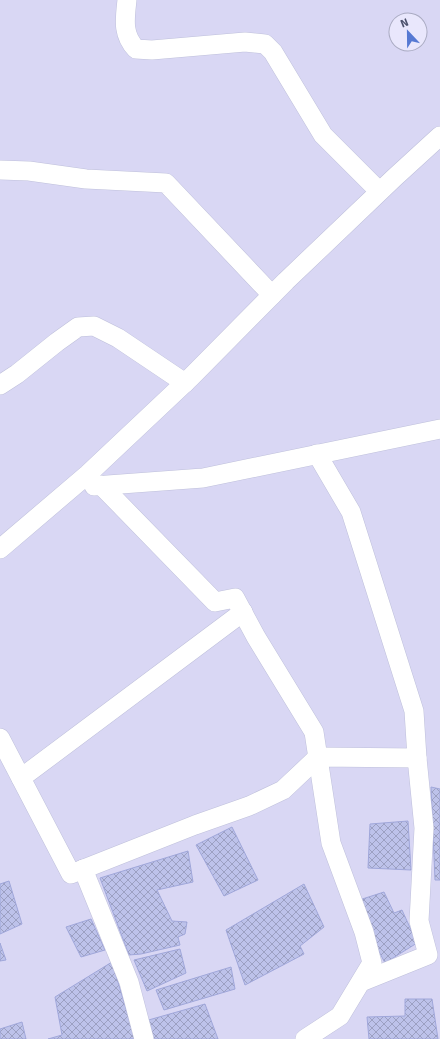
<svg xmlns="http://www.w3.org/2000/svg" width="440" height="1039" viewBox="0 0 440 1039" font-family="Signika,sans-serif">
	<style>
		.residential { fill: #d9d7f4; fill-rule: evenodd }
		.building { fill: url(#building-cross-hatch); stroke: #a0a7da }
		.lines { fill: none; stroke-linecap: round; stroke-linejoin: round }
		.minor-casing { stroke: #bfc0db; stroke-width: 20 }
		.minor { stroke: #fff; stroke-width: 19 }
	</style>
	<defs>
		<pattern id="building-cross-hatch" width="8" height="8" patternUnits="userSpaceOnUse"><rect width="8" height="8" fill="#bdc2ea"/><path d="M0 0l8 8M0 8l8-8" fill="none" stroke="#9ca0c2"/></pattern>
	</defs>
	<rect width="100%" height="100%" fill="#e4e2f8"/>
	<path class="residential" d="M0,0H440V1039H0ZM396,20H420V44H396Z"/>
	<g class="building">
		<path d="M431,787L440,789V880H435Z"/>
		<path d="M408,821L411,870L368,868L370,824Z"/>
		<path d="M232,827L258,880L224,896L196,845Z"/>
		<path d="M188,851L193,882L157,890L172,921L187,922L185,934L178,937L180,945L141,954L129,955L100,878Z"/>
		<path d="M9,881L22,924L0,934V884Z"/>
		<path d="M304,884L324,927L300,946L304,954L245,985L226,930Z"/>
		<path d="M384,892L394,913L402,910L417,943L385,963L353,902Z"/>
		<path d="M91,919L105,950L81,957L66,927Z"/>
		<path d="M0,943L6,960L0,961Z"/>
		<path d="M180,949L186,973L147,991L134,960Z"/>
		<path d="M112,962L135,1039H48L62,1035L55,997Z"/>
		<path d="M231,967L235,989L164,1010L156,990Z"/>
		<path d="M405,999H432L438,1039H369L367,1017L405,1016Z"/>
		<path d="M205,1004L218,1039H153L145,1021Z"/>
		<path d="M22,1022L26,1039H0V1029Z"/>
	</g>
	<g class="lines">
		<g class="minor-casing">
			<g id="minor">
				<path d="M127,0C125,19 122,34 136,49L152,50L245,42L265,44L273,52L323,135L379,191"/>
				<path d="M0,170L29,171L86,179L166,183L272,295"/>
				<path d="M0,385L17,374L57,342L78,327L94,326L118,338L185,383"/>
				<path d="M101,485L215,602L235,598L256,637L314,732L331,843L364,932L372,963L340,1016L305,1039"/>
				<path d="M94,486L203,478L440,429"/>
				<path d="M0,549L88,474L191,377L286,281L394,178L440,136"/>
				<path d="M0,738L71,874L195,825L249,806L283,790L318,757L417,758L414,711L351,512L317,454"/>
				<path d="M21,778L243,612"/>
				<path d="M83,869L129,982L144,1039"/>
				<path d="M361,982L428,955L419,921L424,828L417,758"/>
			</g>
		</g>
		<use href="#minor" class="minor"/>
	</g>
	<g transform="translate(408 32) rotate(338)"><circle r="19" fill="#e9e7fc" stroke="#aaabc2"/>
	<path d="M0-3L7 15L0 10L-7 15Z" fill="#5679d3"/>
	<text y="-6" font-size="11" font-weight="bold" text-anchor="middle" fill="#4c516c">N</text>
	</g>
</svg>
